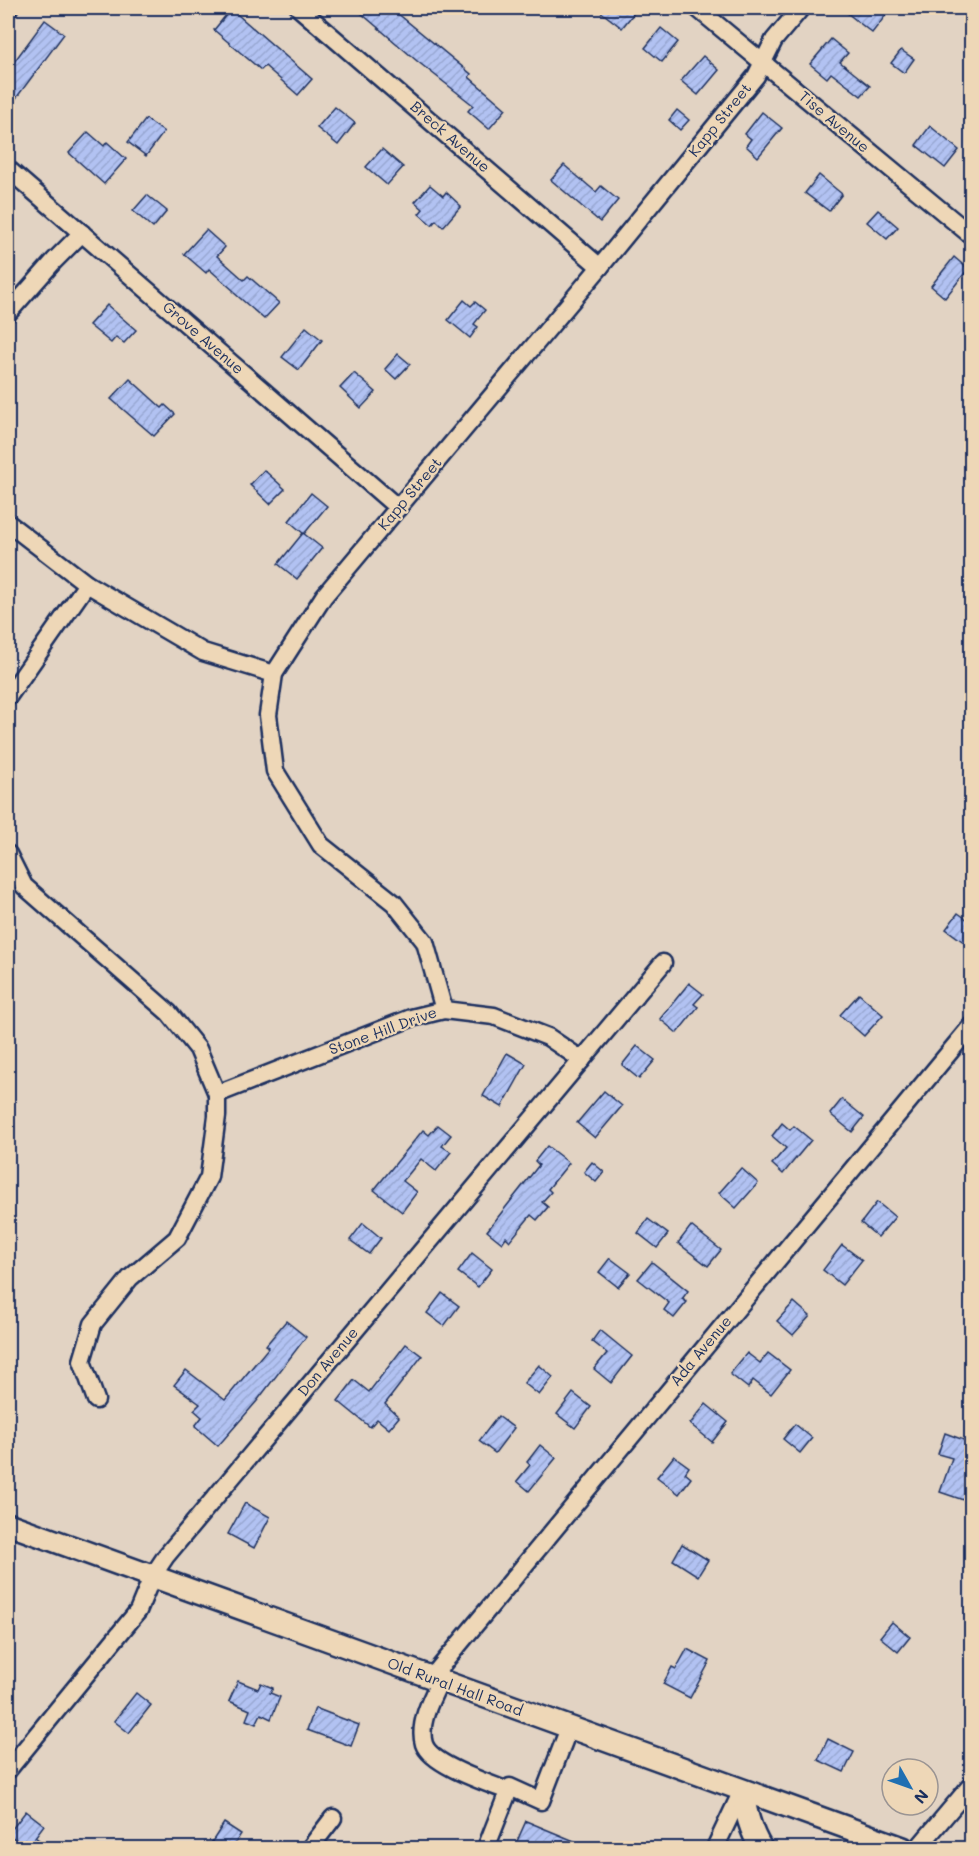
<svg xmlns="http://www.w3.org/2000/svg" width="979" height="1856" viewBox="0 0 979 1856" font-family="Mali,sans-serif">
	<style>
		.building { fill: url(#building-hatch); stroke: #1b2f5e; stroke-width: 1.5 }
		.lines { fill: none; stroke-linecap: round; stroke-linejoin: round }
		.minor-casing { stroke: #1b2f5e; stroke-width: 21 }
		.major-casing { stroke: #1b2f5e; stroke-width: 26 }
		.minor { stroke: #eed7b7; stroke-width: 16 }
		.major { stroke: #eed7b7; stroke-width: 21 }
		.labels { text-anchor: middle; stroke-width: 4.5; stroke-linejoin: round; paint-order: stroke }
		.street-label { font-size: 15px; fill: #1b2f5e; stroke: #eed7b7 }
	</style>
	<defs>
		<pattern id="building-hatch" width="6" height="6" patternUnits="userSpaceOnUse" patternTransform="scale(1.5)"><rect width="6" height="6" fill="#b2c2f2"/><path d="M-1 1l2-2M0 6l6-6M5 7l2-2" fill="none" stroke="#98a7d2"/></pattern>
	</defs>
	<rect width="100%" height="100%" fill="#e2d3c3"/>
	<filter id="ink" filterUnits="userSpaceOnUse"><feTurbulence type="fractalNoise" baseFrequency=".0167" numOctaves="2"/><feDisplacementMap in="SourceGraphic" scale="12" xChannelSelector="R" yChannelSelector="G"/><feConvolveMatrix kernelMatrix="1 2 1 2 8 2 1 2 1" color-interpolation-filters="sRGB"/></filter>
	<g filter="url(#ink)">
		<g class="building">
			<path d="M355,8H391L471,74L469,77L506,109L489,129L468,111L473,105L417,61Z"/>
			<path d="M596,8H638L622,28Z"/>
			<path d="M841,8H877L886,15L872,33Z"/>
			<path d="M231,9L312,79L298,95L265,66L261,70L214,30Z"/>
			<path d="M45,20L64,34L8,109V70Z"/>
			<path d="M661,28L678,42L662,62L645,48Z"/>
			<path d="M831,39L848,53L840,62L870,86L861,96L831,73L827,78L810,64Z"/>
			<path d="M901,50L914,59L904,73L891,63Z"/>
			<path d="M703,56L719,70L698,95L681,81Z"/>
			<path d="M335,107L355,123L338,145L317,128Z"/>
			<path d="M677,110L689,120L680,130L669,120Z"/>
			<path d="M762,112L782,128L758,157L746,146L751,139L745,134Z"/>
			<path d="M146,119L164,132L146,156L128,142Z"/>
			<path d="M930,126L959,150L945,168L916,145Z"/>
			<path d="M88,132L104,146L107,142L126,159L104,184L69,153Z"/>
			<path d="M382,149L403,167L387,185L366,167Z"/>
			<path d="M564,165L596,192L601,186L618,200L600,222L551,180Z"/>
			<path d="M819,175L842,194L829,211L805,193Z"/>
			<path d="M430,185L443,196L446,192L461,206L443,227L436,220L432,225L419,214L423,209L415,202Z"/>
			<path d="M147,195L167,211L153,228L133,211Z"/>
			<path d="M878,210L898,227L887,239L867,222Z"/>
			<path d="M206,230L225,247L217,256L244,280L248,276L279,303L264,319L233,292L234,291L209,269L206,273L184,254Z"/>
			<path d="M954,257L968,269L945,298L931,286Z"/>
			<path d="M464,300L471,306L475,302L485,310L474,324L478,327L470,338L448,320Z"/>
			<path d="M107,305L136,330L124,343L116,337L111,343L89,325Z"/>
			<path d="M306,327L322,340L299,370L282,357Z"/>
			<path d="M398,354L410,364L396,379L385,369Z"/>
			<path d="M354,373L376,392L361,408L340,388Z"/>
			<path d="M130,379L162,408L165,405L175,414L154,436L111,399Z"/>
			<path d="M264,470L285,489L270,504L250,485Z"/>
			<path d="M311,493L327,506L304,534L289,521Z"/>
			<path d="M303,533L322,548L297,579L278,564Z"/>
			<path d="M958,913L972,923V948L946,929Z"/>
			<path d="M689,983L703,994L694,1004L698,1007L677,1033L660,1019Z"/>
			<path d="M859,994L883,1015L864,1036L840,1015Z"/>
			<path d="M637,1046L655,1060L639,1079L622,1065Z"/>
			<path d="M507,1053L526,1064L502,1107L483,1096Z"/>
			<path d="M604,1091L622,1106L595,1138L577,1123Z"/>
			<path d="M842,1099L864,1117L852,1132L830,1114Z"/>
			<path d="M782,1123L790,1130L794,1126L811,1140L783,1174L772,1164L786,1148L772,1136Z"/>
			<path d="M438,1125L451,1135L442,1146L451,1152L436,1171L421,1159L403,1181L417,1192L402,1212L374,1190L423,1130L429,1135Z"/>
			<path d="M547,1146L569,1163L548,1189L551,1192L542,1202L548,1207L537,1220L531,1215L510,1241L506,1237L502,1243L487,1231L539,1165L535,1161Z"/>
			<path d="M592,1162L604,1172L596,1182L584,1172Z"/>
			<path d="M741,1168L758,1183L736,1208L719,1193Z"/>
			<path d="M877,1202L895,1217L878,1237L861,1223Z"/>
			<path d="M648,1219L668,1234L657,1248L638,1233Z"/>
			<path d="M363,1223L381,1238L369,1254L350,1240Z"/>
			<path d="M691,1226L721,1250L708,1266L678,1243Z"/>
			<path d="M842,1245L862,1260L842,1285L823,1270Z"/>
			<path d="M472,1253L492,1269L478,1287L458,1272Z"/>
			<path d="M610,1258L630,1273L618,1287L599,1272Z"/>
			<path d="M652,1262L688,1291L682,1299L687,1302L674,1318L664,1310L669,1303L638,1279Z"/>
			<path d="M442,1293L459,1306L444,1326L427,1313Z"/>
			<path d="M794,1302L810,1316L793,1335L777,1321Z"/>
			<path d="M286,1321L306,1337L257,1401L218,1446L195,1426L202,1417L194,1410L200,1404L174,1385L186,1370L225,1400L269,1347L266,1345Z"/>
			<path d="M600,1330L632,1356L611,1383L594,1369L607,1353L592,1341Z"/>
			<path d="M406,1344L422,1356L385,1404L399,1417L389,1429L377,1419L370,1427L338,1401L354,1380L369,1392Z"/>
			<path d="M747,1353L760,1363L768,1353L790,1370L771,1394L753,1380L748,1388L730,1374Z"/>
			<path d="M539,1365L553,1377L539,1395L524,1383Z"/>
			<path d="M573,1393L591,1407L575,1428L557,1414Z"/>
			<path d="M706,1404L728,1422L712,1442L690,1424Z"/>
			<path d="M498,1416L514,1428L495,1453L479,1441Z"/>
			<path d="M795,1424L812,1438L800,1453L783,1439Z"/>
			<path d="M945,1433L972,1443V1503L940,1492L952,1458L938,1454Z"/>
			<path d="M540,1445L556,1458L529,1491L517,1481L530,1465L527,1462Z"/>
			<path d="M674,1456L689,1467L685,1473L691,1478L679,1494L657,1477Z"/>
			<path d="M245,1503L270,1517L254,1548L228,1534Z"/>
			<path d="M682,1544L708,1560L698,1576L673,1560Z"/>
			<path d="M892,1622L910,1637L898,1652L880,1637Z"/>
			<path d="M687,1649L710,1661L690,1698L663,1684L672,1667L676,1669Z"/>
			<path d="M238,1681L258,1689L261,1683L273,1688L270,1693L280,1697L271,1719L261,1714L256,1724L246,1720L250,1710L229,1701Z"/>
			<path d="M136,1693L151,1705L129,1733L114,1721Z"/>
			<path d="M315,1708L359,1725L351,1746L307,1730Z"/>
			<path d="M828,1739L854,1752L844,1772L818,1760Z"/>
			<path d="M26,1811L44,1825L35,1837L50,1848H28L8,1834Z"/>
			<path d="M526,1821L591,1848H514Z"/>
			<path d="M224,1823L241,1834L232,1848H208Z"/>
		</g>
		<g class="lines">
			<g class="minor-casing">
				<g id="minor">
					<path d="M299,8L600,267"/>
					<path d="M697,8L972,236"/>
					<path d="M8,9L9,8"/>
					<path d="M8,169L398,508"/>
					<path d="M8,313L54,261L82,233"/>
					<path d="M8,523L87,584L203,652L274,674"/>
					<path d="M8,697L87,584"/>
					<path d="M8,854L24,886L169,1013L198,1049L217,1094V1116L209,1177L177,1238L130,1278L93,1324L82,1361L96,1400"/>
					<path d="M444,1010L425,942L394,903L321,845L275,771L268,715L274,674L324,596L600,267L756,76L774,40L801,8"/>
					<path d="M217,1094L411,1018L444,1010L494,1016L548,1037L582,1060"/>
					<path d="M431,1678L972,1025"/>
					<path d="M440,1681C431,1699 418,1724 424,1744C431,1765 488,1783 508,1791"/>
					<path d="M8,1770L138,1611L152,1577L166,1556L663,963"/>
					<path d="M310,1848L333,1818"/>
					<path d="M486,1848L510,1787L541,1801L569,1728"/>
					<path d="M715,1848L742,1791"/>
					<path d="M918,1848L972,1784"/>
				</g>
			</g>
			<g class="major-casing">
				<g id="major">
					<path d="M8,1524L903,1848"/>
					<path d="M742,1791C746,1812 750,1830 761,1848"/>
				</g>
			</g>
			<use href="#minor" class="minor"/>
			<use href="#major" class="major"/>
		</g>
	</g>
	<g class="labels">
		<g class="street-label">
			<text transform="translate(720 120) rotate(-51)" y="5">Kapp Street</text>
			<text transform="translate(834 122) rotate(40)" y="5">Tise Avenue</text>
			<text transform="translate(450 137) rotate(41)" y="5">Breck Avenue</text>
			<text transform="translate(203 338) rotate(41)" y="5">Grove Avenue</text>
			<text transform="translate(410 494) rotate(-50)" y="5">Kapp Street</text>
			<text transform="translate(383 1031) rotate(-20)" y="5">Stone Hill Drive</text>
			<text transform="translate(701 1351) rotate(-50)" y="5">Ada Avenue</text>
			<text transform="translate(328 1362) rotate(-50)" y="5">Don Avenue</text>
			<text transform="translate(455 1687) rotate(20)" y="5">Old Rural Hall Road</text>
		</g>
	</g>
	<rect width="979" height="1856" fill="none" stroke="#eed7b7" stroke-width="30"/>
	<rect x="15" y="15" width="949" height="1826" fill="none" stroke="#1b2f5e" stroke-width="2" filter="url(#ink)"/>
	<g transform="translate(910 1787) rotate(130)"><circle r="28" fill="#eed7b7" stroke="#9a9493" stroke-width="1.5"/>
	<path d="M0-4.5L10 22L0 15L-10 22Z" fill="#1f6fb2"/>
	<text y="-9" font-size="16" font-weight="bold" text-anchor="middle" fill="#1b2f5e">N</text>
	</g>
</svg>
